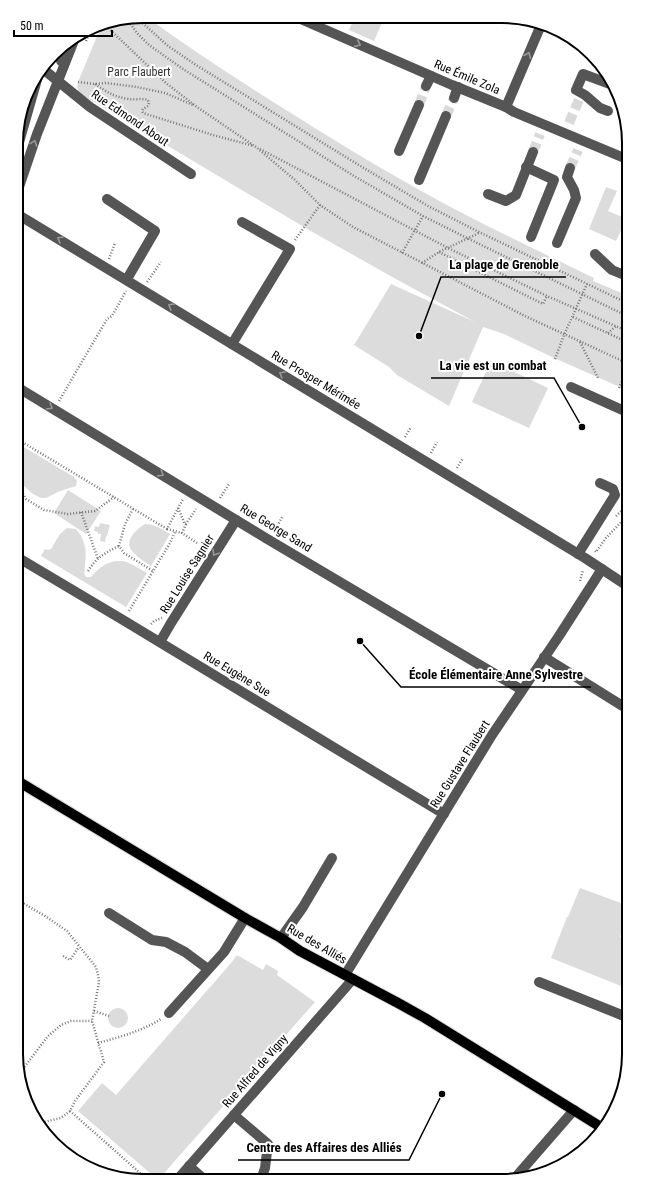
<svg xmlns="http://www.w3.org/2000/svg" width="645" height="1197" viewBox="0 0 645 1197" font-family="'Roboto Condensed',sans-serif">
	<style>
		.green { fill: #dcdcdc }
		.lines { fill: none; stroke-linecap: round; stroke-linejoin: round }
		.minor-tunnel { stroke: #d9d9d9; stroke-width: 10; stroke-dasharray: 10 5; stroke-linecap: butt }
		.major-casing { stroke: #dbdbdb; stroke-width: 12 }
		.path { stroke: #777; stroke-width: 2.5; stroke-dasharray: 1 2; stroke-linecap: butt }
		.minor { stroke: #555; stroke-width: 10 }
		.major { stroke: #000; stroke-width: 10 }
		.oneway { stroke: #999 }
		.labels { text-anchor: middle; stroke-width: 4; stroke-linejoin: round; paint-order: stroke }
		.park-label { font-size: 12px; fill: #333; stroke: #fff }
		.street-label { font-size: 12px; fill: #000; stroke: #fff }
		.rim { fill: none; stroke: #000; stroke-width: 2 }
		.leader { fill: none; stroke: #000; stroke-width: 1.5 }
		.callout-dot { fill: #000; stroke: #fff; stroke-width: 1.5 }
		.callout-label { font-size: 13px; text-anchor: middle; font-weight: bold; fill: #000; stroke: #fff; stroke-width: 4; stroke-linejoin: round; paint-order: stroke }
	</style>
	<rect width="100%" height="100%" fill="#fff"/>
	<g class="green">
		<path d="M145,16C192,50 241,82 291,113C348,149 406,184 466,215C509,237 551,257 594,278L593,281L629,296V391L554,358L504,334L483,327L449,406L397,375L389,367L354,345L391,284L475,322L394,278L309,230L79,93L77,87L78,82L102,24Z"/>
		<path d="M355,17L384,18L374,41L349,30Z"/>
		<path d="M606,187L617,191L608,211L627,219L626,222H625L616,241L589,229Z"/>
		<path d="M491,361L548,388L529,428L472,402Z"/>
		<path d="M17,443L74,477L77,481L76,486L60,491L46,498H41L33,494L25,487L17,476Z"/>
		<path d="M68,490L101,511L86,534L54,513Z"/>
		<path d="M100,523L110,525L107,536H106L105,542L100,541L101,534H98V532L94,531L95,526L99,527Z"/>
		<path d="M145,524C154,524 162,529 170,534L151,566C145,562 138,558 133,552C123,542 135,530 145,524Z"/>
		<path d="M67,528L76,529C85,539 87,551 85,564C85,569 83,572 86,577H91C98,568 109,560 121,561C128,561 140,569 147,573L126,607L41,556L45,549L48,550L51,549L60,534Z"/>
		<path d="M580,888L629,906V914L620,937L629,941V980L626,988L551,958L567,917H568Z"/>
		<path d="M237,955L263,970L266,964L278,971L277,975L315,1002L158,1180L78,1111L102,1083L116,1095L231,963Z"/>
		<circle cx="118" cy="1018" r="10"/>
	</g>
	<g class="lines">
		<g class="minor-tunnel">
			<path d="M419,105L426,86"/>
			<path d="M446,116L454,98"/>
			<path d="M569,123L580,97"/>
			<path d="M533,152L540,134"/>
			<path d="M570,168L578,150"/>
		</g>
		<g class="major-casing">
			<path id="major" d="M16,780L245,918L281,938L300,951L398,1003L425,1018L604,1129"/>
		</g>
		<g class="path">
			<path d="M136,17L168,46L196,65L362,167L428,206L479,232L629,304"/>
			<path d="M127,19L137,33L149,45L183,69L354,176L423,216L467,238L629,317"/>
			<path d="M104,24L166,83L197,107L256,147L295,180L320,205L353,227L525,316L629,364"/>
			<path d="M86,41L93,26"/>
			<path d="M78,82L95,84L106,83L137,87L165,93L193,105"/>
			<path d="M95,84C107,92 114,97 129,99C135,100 142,98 148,100L149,103L148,106L143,109L142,111L143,113L146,114L213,135L254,146"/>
			<path d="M260,149L448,248L547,296L629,332"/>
			<path d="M295,240L320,205"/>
			<path d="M439,252L543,304L547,296"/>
			<path d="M402,253L423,216"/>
			<path d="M109,259L115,243"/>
			<path d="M422,263L439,252L479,233"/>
			<path d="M147,282L161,262"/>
			<path d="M573,317L629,343"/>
			<path d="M608,333L616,326"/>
			<path d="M580,342L598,378"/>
			<path d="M555,359L564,335L587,284"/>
			<path d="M619,388L629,366"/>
			<path d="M59,401L107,319L112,316L126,291"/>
			<path d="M405,437L411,427"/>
			<path d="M17,439L167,529L183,499"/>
			<path d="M431,453L437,442"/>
			<path d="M457,468L463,458"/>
			<path d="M17,483L26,499L44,510L68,514L95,511L114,497"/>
			<path d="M220,498L229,484"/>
			<path d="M178,508L185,524H186L196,509"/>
			<path d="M133,509L125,524L119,546L124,553L153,571"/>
			<path d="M81,512L98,559"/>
			<path d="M616,516L629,504"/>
			<path d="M186,524L182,533L197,543"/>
			<path d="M167,529L182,533"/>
			<path d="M274,531L283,516"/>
			<path d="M595,551L596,552L606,538L629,514"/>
			<path d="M88,571C96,558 106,552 119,546"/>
			<path d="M580,581L583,570"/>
			<path d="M129,611L170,543L175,532"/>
			<path d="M151,624L154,621L162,618"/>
			<path d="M16,899L45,916L67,931L96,967L98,975L99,982L92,1021L104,1062L75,1101L70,1111L61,1118L44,1122L35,1119"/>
			<path d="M63,956L70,960L79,947"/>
			<path d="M94,1011L109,1016"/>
			<path d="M98,1043C120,1037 142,1031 161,1019"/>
			<path d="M19,1074L48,1036L61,1025L71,1021H92"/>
			<path d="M70,1111L148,1180"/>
		</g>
		<g class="minor">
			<path d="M296,17L452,85L506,107L514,112L629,160"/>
			<path d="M61,61L64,45"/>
			<path d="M43,69L90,107L191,174"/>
			<path d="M426,86L431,76"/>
			<path d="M454,98L458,87"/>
			<path d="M506,107L541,25"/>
			<path d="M608,111L600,108L585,95L576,90L583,74L610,84"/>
			<path d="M17,149L38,76"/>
			<path d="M399,151L419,105"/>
			<path d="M526,167L554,180L531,237"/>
			<path d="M419,180L446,116"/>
			<path d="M17,193L37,134L75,38"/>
			<path d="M488,194L506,201L516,195L533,152"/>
			<path d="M107,199L155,231L127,279"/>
			<path d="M17,214L585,558L629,587"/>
			<path d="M628,239L629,240"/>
			<path d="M557,243L576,198L574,190L567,177L570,168"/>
			<path d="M595,254L612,270L629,277"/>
			<path d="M232,344L290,249L242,222"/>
			<path d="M17,387L269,540L522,690"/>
			<path d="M571,387L629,413"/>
			<path d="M578,554L615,495L613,489L600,483"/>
			<path d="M17,557L123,620L444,814"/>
			<path d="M160,642L171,623L236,520"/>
			<path d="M544,657L629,710"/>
			<path d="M109,913L152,940L166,942L185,952L208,969"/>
			<path d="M281,938L303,907L332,858"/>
			<path d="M345,975L492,735L559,636L602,569"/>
			<path d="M539,982L629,1018"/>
			<path d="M169,1013L224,952L245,918"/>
			<path d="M234,1115L268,1144L265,1168L261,1180"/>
			<path d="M189,1166L205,1180"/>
			<path d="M514,1179L574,1110"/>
			<path d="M177,1180L353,979"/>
		</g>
		<use href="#major" class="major"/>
	</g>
	<defs><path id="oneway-chevron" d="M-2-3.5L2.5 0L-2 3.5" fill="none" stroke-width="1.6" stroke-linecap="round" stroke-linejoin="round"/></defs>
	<g class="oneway">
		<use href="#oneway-chevron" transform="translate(358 44) rotate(24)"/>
		<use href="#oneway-chevron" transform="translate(528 55) rotate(-67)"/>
		<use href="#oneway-chevron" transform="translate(34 143) rotate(-70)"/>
		<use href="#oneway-chevron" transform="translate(60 239) rotate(-149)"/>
		<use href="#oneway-chevron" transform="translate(171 306) rotate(-149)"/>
		<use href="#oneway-chevron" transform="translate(282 374) rotate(-149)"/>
		<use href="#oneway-chevron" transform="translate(50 407) rotate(31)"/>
		<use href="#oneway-chevron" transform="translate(161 474) rotate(31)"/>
		<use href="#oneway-chevron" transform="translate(215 553) rotate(122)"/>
	</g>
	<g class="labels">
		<g class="park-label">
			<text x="139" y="76">Parc Flaubert</text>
		</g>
		<g class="street-label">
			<text transform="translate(467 77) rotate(23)" y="4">Rue Émile Zola</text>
			<text transform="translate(130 118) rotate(34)" y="4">Rue Edmond About</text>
			<text transform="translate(316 380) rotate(31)" y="4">Rue Prosper Mérimée</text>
			<text transform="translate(276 528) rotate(31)" y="4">Rue George Sand</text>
			<text transform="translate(187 574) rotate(-58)" y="4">Rue Louise Sagnier</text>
			<text transform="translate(237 674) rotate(31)" y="4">Rue Eugène Sue</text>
			<text transform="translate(460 764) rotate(-58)" y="4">Rue Gustave Flaubert</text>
			<text transform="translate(317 944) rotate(30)" y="4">Rue des Alliés</text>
			<text transform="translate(255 1071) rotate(-49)" y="4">Rue Alfred de Vigny</text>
		</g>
	</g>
	<path d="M0 0H645V1197H0ZM143 23H502A120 120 0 0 1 622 143V1054A120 120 0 0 1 502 1174H143A120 120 0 0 1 23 1054V143A120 120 0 0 1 143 23Z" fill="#fff" fill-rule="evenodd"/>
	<path class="rim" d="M143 23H502A120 120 0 0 1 622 143V1054A120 120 0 0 1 502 1174H143A120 120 0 0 1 23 1054V143A120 120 0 0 1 143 23Z"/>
	<path class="leader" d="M419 336L441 277H566M582 427L554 378H431M360 641L401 687H591M442 1094L409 1160H238"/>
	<g class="callout-dot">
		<circle cx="419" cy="336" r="4"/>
		<circle cx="582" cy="427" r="4"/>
		<circle cx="360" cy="641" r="4"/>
		<circle cx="442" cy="1094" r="4"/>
	</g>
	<g class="callout-label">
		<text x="504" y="269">La plage de Grenoble</text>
		<text x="493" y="370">La vie est un combat</text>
		<text x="496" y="679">École Élémentaire Anne Sylvestre</text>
		<text x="324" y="1152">Centre des Affaires des Alliés</text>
	</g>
	<path d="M14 30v6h98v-6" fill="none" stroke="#000000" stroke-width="2"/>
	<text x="20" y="30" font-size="12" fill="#000000" stroke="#ffffff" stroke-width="3" paint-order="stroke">50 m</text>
</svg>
